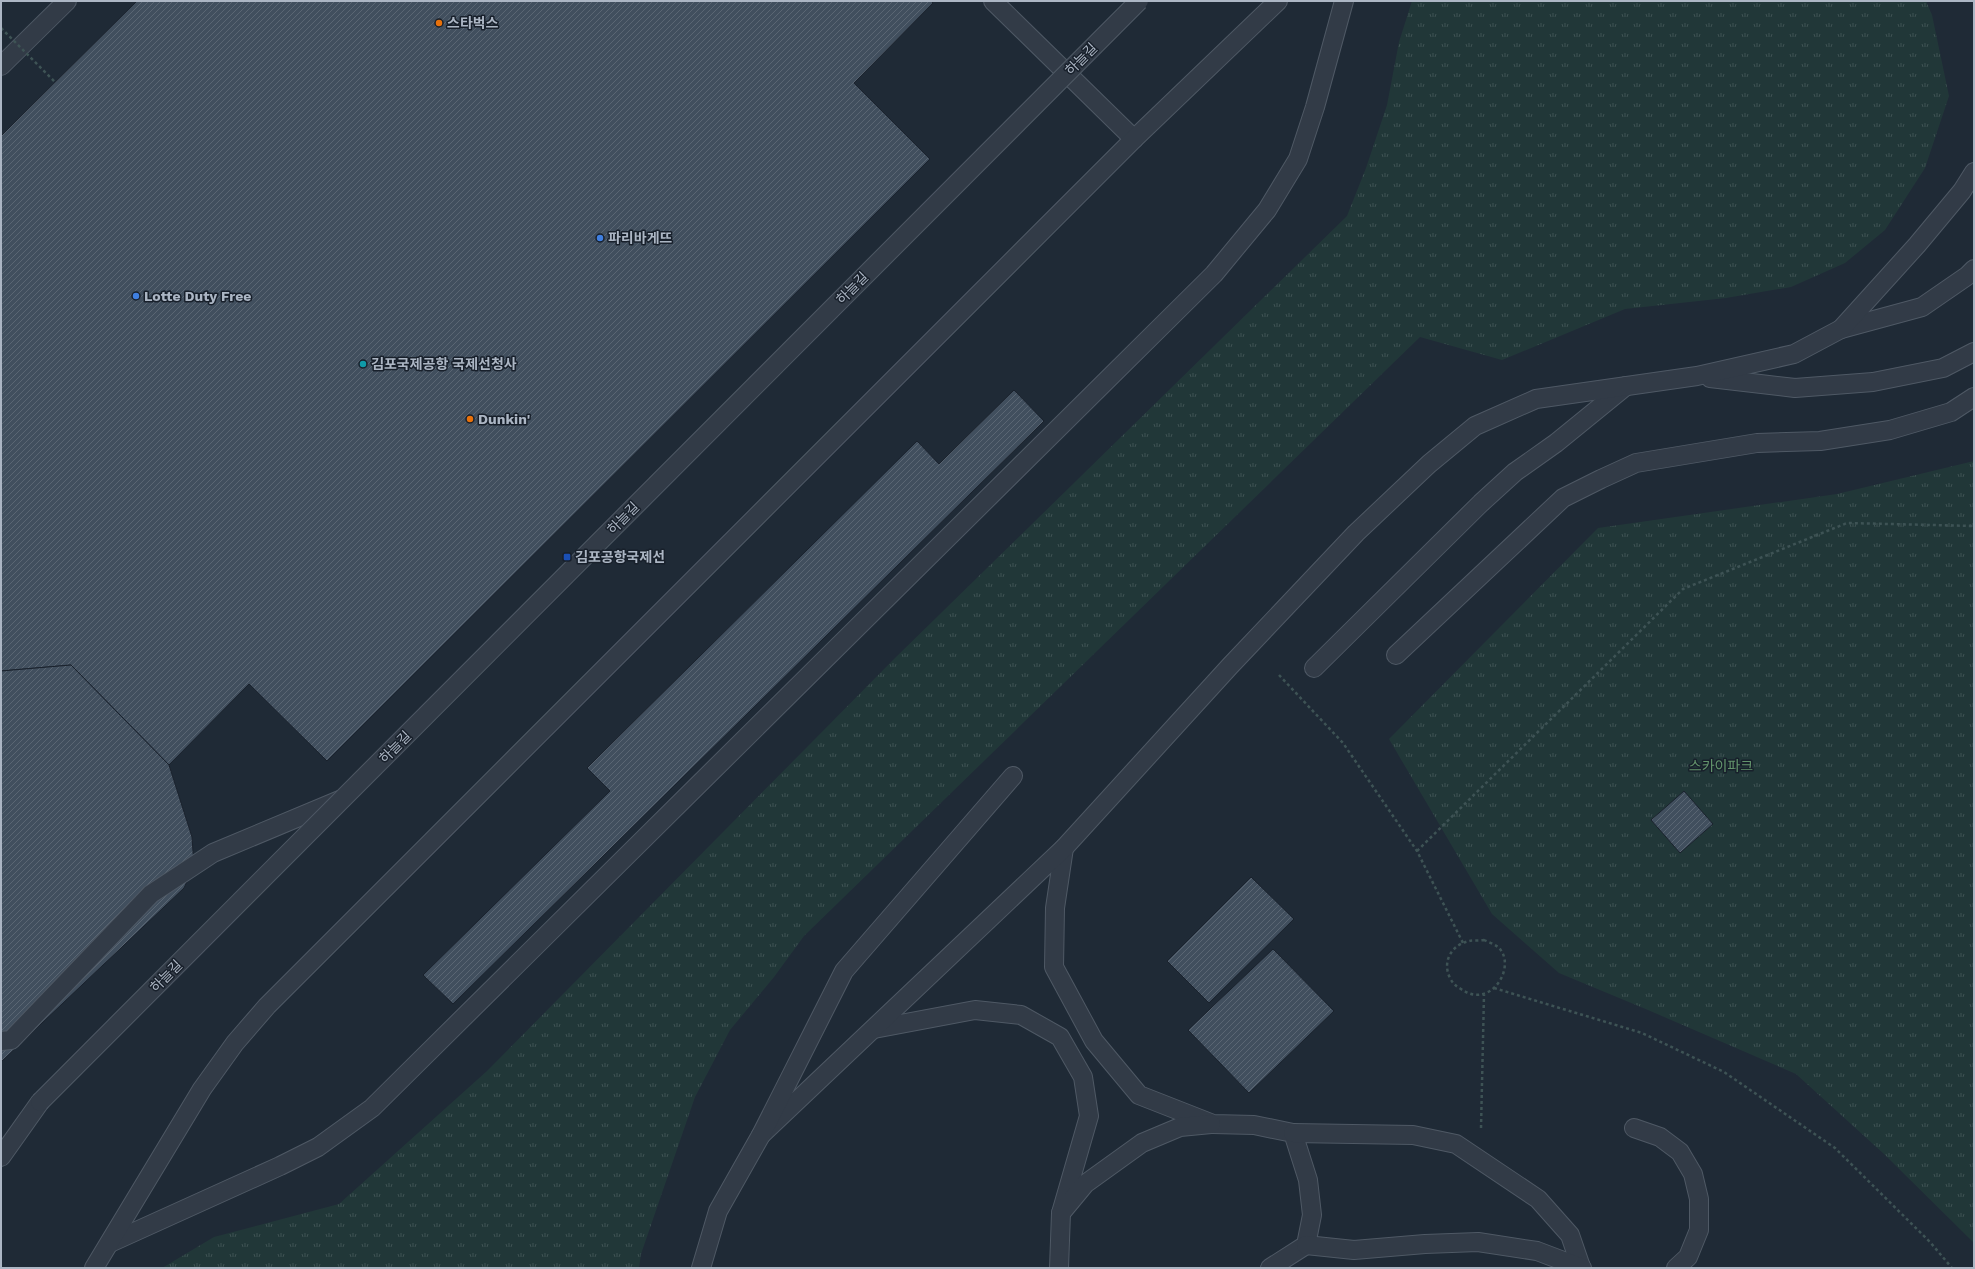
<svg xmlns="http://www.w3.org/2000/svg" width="1975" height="1269" viewBox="0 0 1975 1269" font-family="'Work Sans','Noto Sans KR',sans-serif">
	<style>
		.park { fill: url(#park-tufts) }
		.building { fill: url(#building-hatch); stroke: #1a222d }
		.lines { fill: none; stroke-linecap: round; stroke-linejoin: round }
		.service-casing { stroke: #4f5965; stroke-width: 20 }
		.path { stroke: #3e5355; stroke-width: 2.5; stroke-dasharray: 3 3; stroke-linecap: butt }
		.service { stroke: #323b47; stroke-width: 18 }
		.service-bridge-casing { stroke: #4f5965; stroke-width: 20; stroke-linecap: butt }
		.path-bridge { stroke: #3e5355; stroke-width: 2.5; stroke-dasharray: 3 3; stroke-linecap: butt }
		.service-bridge { stroke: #323b47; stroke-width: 18 }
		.food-dot { fill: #e8710a; stroke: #18202b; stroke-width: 1.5 }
		.shop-dot { fill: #3f7fe0; stroke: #18202b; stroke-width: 1.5 }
		.culture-dot { fill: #0f9aa8; stroke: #18202b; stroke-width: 1.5 }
		.transit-dot { fill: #1a4fb4; stroke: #18202b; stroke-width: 1.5 }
		.labels { text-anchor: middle; stroke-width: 3; stroke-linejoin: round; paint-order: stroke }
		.poi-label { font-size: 14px; font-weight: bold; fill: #acb6c4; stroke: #18202b; text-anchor: start }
		.street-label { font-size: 14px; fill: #acb6c4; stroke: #18202b }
		.park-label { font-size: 14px; fill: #63946c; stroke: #18202b }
	</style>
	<defs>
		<pattern id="park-tufts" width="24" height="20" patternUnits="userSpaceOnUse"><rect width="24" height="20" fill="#213738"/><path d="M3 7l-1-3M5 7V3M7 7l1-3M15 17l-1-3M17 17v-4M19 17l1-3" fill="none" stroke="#3f5253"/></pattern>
		<pattern id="building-hatch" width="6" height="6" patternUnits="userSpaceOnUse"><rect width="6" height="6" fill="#414f5e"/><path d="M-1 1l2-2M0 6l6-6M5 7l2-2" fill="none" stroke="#5a6673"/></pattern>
	</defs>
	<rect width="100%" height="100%" fill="#1f2a36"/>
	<g class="park">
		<path d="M1412,1H1926L1932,15L1949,96L1925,168L1885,230L1845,263L1791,287L1726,298L1625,309L1502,360L1420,337L804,936L774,977L730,1030L695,1097L641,1254L639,1268H162L214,1237L339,1204L487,1071L894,659L1347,216L1366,168L1387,105L1399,42Z"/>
		<path d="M1974,461V1243L1884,1154L1796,1074L1648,1010L1559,973L1492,914L1389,739L1598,528L1837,494Z"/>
	</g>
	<g class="building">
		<path d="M137,1H931L933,3L854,83L930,159L327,761L249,684L169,765L71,665L1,671V136Z"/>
		<path d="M1014,390L1044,421L453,1004L423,975L610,791L587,768L917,441L939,464Z"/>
		<path d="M71,665L169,765L192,837L194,866L184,888L1,1062V671Z"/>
		<path d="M1684,791L1713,824L1680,853L1651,820Z"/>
		<path d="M1251,877L1294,919L1209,1003L1167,961Z"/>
		<path d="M1273,949L1334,1011L1249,1093L1188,1030Z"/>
	</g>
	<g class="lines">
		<g class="service-casing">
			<g id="service">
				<path d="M993,1L1134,139"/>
				<path d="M1,66L67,1"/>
				<path d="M1841,329L1922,307L1967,276L1974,269"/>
				<path d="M1710,378L1795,388L1873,382L1943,368L1974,352"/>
				<path d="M1396,655L1563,498L1601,479L1636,463L1757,443L1820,441L1890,430L1951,412L1974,397"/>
				<path d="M1314,668L1481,503L1515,472L1556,443L1626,386"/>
				<path d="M1064,848L1055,908L1054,967L1094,1041L1139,1095L1213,1124L1254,1125L1293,1133L1308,1180L1312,1215L1306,1245L1270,1268"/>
				<path d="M874,1029L975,1010L1021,1015L1060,1037L1083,1077L1089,1116L1061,1213"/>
				<path d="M1,1041L11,1040L151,894L213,853L342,799"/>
				<path d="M1634,1128L1660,1137L1680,1152L1693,1174L1699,1199V1230L1688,1257L1676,1268"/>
				<path d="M1293,1133L1413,1135L1456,1144L1538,1199L1570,1235L1581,1267"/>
				<path d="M761,1135L1064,848L1230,666L1356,533L1429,464L1475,426L1536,399L1697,376L1794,354L1841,329L1917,245L1962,191L1974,172"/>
				<path d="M1,1157L40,1102"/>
				<path d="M110,1243L280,1166L318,1147L372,1108L1214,274L1267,210L1298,159L1315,107L1344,1"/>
				<path d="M1306,1245L1354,1250L1425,1244L1478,1242L1537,1251L1582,1268"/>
				<path d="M94,1268L202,1089L235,1043L267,1006L1134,139L1278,1"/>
				<path d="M701,1268L718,1211L761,1135L844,971L1013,776"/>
				<path d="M1059,1268L1061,1213L1085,1184L1142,1143L1180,1127L1211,1124"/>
			</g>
		</g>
		<g class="path">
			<path d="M1279,675L1343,743L1417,851L1463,943"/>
			<path d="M1417,851L1683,589L1847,523L1974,526"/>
			<path d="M1484,940C1488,942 1494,944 1498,947C1518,965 1491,1011 1461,989C1456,986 1453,984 1450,978C1442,962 1451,945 1469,941C1473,940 1479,941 1484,940Z"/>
			<path d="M1494,988L1642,1033L1724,1072L1835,1148L1930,1242L1952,1268"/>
			<path d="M1481,1128L1484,995"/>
		</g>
		<use href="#service" class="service"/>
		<g class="service-bridge-casing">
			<path id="service-bridge" d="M40,1102L1139,1"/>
		</g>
		<path class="path-bridge" d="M1,28L55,82"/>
		<use href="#service-bridge" class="service-bridge"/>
	</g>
	<g class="food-dot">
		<circle cx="439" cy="23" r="4"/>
		<circle cx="470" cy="419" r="4"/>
	</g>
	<g class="shop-dot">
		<circle cx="600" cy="238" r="4"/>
		<circle cx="136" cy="296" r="4"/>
	</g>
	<circle class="culture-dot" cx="363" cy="364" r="4"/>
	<rect class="transit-dot" x="563" y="553" width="8" height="8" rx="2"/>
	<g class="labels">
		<g class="poi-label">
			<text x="447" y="28">스타벅스</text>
			<text x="608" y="243">파리바게뜨</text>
			<text x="144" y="301">Lotte Duty Free</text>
			<text x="371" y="369">김포국제공항 국제선청사</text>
			<text x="478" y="424">Dunkin'</text>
			<text x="575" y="562">김포공항국제선</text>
		</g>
		<g class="street-label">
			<text transform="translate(1081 59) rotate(-45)" y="5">하늘길</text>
			<text transform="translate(852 288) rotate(-45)" y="5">하늘길</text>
			<text transform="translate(623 518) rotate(-45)" y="5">하늘길</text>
			<text transform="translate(395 747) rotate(-45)" y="5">하늘길</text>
			<text transform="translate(166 976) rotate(-45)" y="5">하늘길</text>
		</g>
		<g class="park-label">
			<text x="1721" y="771">스카이파크</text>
		</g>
	</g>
	<rect width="1975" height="1269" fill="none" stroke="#acb6c4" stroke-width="4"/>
</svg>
